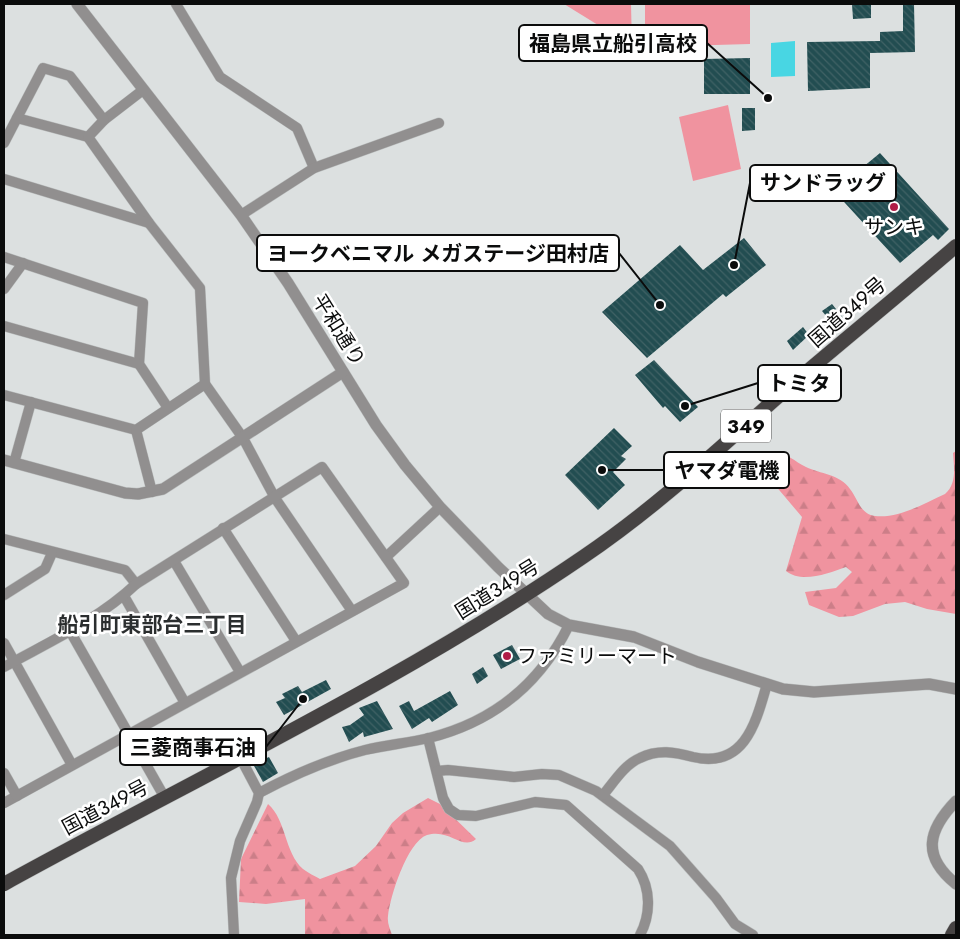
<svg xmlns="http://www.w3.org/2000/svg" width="960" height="939" viewBox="0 0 960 939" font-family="Jost,'Noto Sans JP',sans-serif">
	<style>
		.forest { fill: url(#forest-firs) }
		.park { fill: #f0939f }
		.water { fill: #48d6e3 }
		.building { fill: url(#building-back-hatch) }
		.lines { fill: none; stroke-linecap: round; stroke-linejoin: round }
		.minor-casing { stroke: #bbbebe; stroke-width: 11 }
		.tertiary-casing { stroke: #bbbebe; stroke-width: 12 }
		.trunk-casing { stroke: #bbbebe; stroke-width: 15 }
		.minor { stroke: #918f8f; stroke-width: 10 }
		.tertiary { stroke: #918f8f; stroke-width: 11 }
		.trunk { stroke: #464343; stroke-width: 14 }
		.poi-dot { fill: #b01d47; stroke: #fff; stroke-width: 2 }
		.labels { text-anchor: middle; stroke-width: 5; stroke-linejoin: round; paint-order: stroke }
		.shield { fill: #fff; stroke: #545555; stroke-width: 1 }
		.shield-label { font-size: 19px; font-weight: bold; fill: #0b0c0c }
		.poi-label { font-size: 20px; fill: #0b0c0c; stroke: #fff }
		.street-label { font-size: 20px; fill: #0b0c0c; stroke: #fff }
		.neighbourhood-label { font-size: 21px; font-weight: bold; fill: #2b2e2f; stroke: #fff }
		.leader { fill: none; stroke: #0b0c0c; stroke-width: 2 }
		.callout-dot { fill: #0b0c0c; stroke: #fff; stroke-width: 2 }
		.callout { fill: #fff; stroke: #0b0c0c; stroke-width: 2 }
		.callout-label { font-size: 21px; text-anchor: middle; font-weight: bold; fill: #0b0c0c }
	</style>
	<defs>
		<pattern id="forest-firs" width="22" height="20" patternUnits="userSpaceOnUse" patternTransform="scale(1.25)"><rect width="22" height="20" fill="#f0939f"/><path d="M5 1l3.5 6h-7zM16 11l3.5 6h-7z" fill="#cc7e88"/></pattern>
		<pattern id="building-back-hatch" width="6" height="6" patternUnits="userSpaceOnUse" patternTransform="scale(1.25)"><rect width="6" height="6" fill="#224d51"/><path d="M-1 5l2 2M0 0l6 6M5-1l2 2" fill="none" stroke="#406265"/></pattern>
	</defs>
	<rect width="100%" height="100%" fill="#dce0e0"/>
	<g class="forest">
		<path d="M775,451C788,454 794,461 806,467C820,474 840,474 850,489C858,499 860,514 875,516C898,519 925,503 945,494C957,484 954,467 953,453L956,451V614L927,609L905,602L885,604L853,616L839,617L809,605L805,592L836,588L852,572L846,567C829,573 802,584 786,571L802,517L769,478L752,465L762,454Z"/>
		<path d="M428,798L440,804L476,839C462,851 450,828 427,835C407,842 390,897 388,916C387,923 390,929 392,935H305V899L266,904L239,902L241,859L268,804C287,821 284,852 303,869C308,873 315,876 320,879L355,866L376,846L392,823L403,813Z"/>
	</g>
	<g class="park">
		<path d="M564,4H631L632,46Z"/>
		<path d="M645,4H750V44L645,47Z"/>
		<path d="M728,105L741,169L693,181L679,117Z"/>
	</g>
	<path class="water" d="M795,41V76L771,77V43Z"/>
	<g class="building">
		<path d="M852,4H871V18L853,19Z"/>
		<path d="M903,4H914L915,52L870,53V88L808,91L807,42L880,41V32L903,31Z"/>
		<path d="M750,58V94H704V59Z"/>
		<path d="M742,108H755V130L742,131Z"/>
		<path d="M880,153L949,229L938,240L933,235L900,263L834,191Z"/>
		<path d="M744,238L766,265L726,297L723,294L647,358L602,312L680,245L703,270Z"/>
		<path d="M832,304L844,319L835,327L822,311Z"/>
		<path d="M803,327L809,335L793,350L787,341Z"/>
		<path d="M654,360L698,407L680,422L665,406L663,408L635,375Z"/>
		<path d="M614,428L632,446L621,456L626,459L613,472L625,485L598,510L565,475Z"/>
		<path d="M512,645L520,659L501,669L493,655Z"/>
		<path d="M483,667L488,676L477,684L472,674Z"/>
		<path d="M326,680L331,689L284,715L276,702L285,698L282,694L298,686L302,692Z"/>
		<path d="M450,691L458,705L432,722L429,718L412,729L399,706L409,701L414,711Z"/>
		<path d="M377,701L393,729L364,737L363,732L349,742L342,727L350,725L364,715L359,708Z"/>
		<path d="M269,757L278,773L263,782L253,764Z"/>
	</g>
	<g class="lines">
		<g class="minor-casing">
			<g id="minor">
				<path d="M176,4L220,77L297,128L314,168"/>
				<path d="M17,118L88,137L149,223L200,288L205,384L243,438L275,498L352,611"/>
				<path d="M88,137L104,120L143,90"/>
				<path d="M4,143L43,68L70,76L104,120"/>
				<path d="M4,179L149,223"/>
				<path d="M241,215L314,168L439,123"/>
				<path d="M4,257L143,303L139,364L168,408"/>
				<path d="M4,289L23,263"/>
				<path d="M4,326L139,364"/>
				<path d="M4,395L136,430L205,384"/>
				<path d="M136,430L152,492"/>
				<path d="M14,463L31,402"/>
				<path d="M223,528L296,641"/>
				<path d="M4,539L125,570L136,584"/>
				<path d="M386,557L440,507"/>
				<path d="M174,561L240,672"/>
				<path d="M4,595L45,569L52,553"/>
				<path d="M124,596L185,703"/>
				<path d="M70,631L165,798"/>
				<path d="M4,643L72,765"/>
				<path d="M4,667C49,642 98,620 136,584L322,467L404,583L4,803"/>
				<path d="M428,738L443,798L449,809L458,815L476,816L535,802L566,805L638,869C651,889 651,914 640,935"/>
				<path d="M437,771L448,770L514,777L542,774L559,775L596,791L670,846L716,898L735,924L753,935"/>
				<path d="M4,773L17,796"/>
				<path d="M259,793C291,776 329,759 365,750C386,745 408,743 429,738C493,722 540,684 569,625"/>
				<path d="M603,795C614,782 624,765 640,758C658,749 675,752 693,757C745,769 756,722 767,684"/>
				<path d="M234,935L231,878L240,841L257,802L259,793L240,757"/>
			</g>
		</g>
		<g class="tertiary-casing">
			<g id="tertiary">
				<path d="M77,4L241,215L288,283L376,425L405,465L440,507L498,567L548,614L569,625L634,637L698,662L783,689L814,692L929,684L956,689"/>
				<path d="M4,460L125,493L138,494L163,489L343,372"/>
				<path d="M956,801C928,830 921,856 956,884"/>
			</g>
		</g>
		<g class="trunk-casing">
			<g id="trunk">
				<path d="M4,884C198,777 400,682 583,557C660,505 727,441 797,380C850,335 904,291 956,246"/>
				<path d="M952,935L956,928"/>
			</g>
		</g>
		<use href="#minor" class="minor"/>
		<use href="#tertiary" class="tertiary"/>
		<use href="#trunk" class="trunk"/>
	</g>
	<g class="poi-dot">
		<circle cx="894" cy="207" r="5"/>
		<circle cx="507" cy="656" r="5"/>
	</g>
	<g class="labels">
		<rect class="shield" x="721" y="409.5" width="50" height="33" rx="4"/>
		<g class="shield-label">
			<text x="746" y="433">349</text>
		</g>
		<g class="poi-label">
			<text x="894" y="234">サンキ</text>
			<text x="517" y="663" text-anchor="start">ファミリーマート</text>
		</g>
		<g class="street-label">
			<text transform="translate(847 312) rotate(-41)" y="7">国道349号</text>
			<text transform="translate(339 330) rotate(58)" y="7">平和通り</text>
			<text transform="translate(497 589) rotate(-32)" y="7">国道349号</text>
			<text transform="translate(105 807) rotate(-28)" y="7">国道349号</text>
		</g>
		<g class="neighbourhood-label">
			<text x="152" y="632">船引町東部台三丁目</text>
		</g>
	</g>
	<path class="leader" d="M768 98L707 43M734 265L750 183M660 305L619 253M685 406L758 383M602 470L664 470M303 699L266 747"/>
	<g class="callout-dot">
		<circle cx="768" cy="98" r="5"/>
		<circle cx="734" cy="265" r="5"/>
		<circle cx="660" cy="305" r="5"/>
		<circle cx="685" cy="406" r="5"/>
		<circle cx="602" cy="470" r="5"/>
		<circle cx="303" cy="699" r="5"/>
	</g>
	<g class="callout">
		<rect x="519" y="25" width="188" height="36" rx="5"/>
		<rect x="750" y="165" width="146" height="36" rx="5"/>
		<rect x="257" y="235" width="362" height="36" rx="5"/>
		<rect x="758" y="365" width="83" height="36" rx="5"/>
		<rect x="664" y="452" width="125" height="36" rx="5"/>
		<rect x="120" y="729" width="146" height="36" rx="5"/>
	</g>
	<g class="callout-label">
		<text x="613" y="51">福島県立船引高校</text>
		<text x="823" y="190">サンドラッグ</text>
		<text x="438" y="261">ヨークベニマル メガステージ田村店</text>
		<text x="799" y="391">トミタ</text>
		<text x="727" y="478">ヤマダ電機</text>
		<text x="193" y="755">三菱商事石油</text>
	</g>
	<rect width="960" height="939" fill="none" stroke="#0b0c0c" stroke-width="10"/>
</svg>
